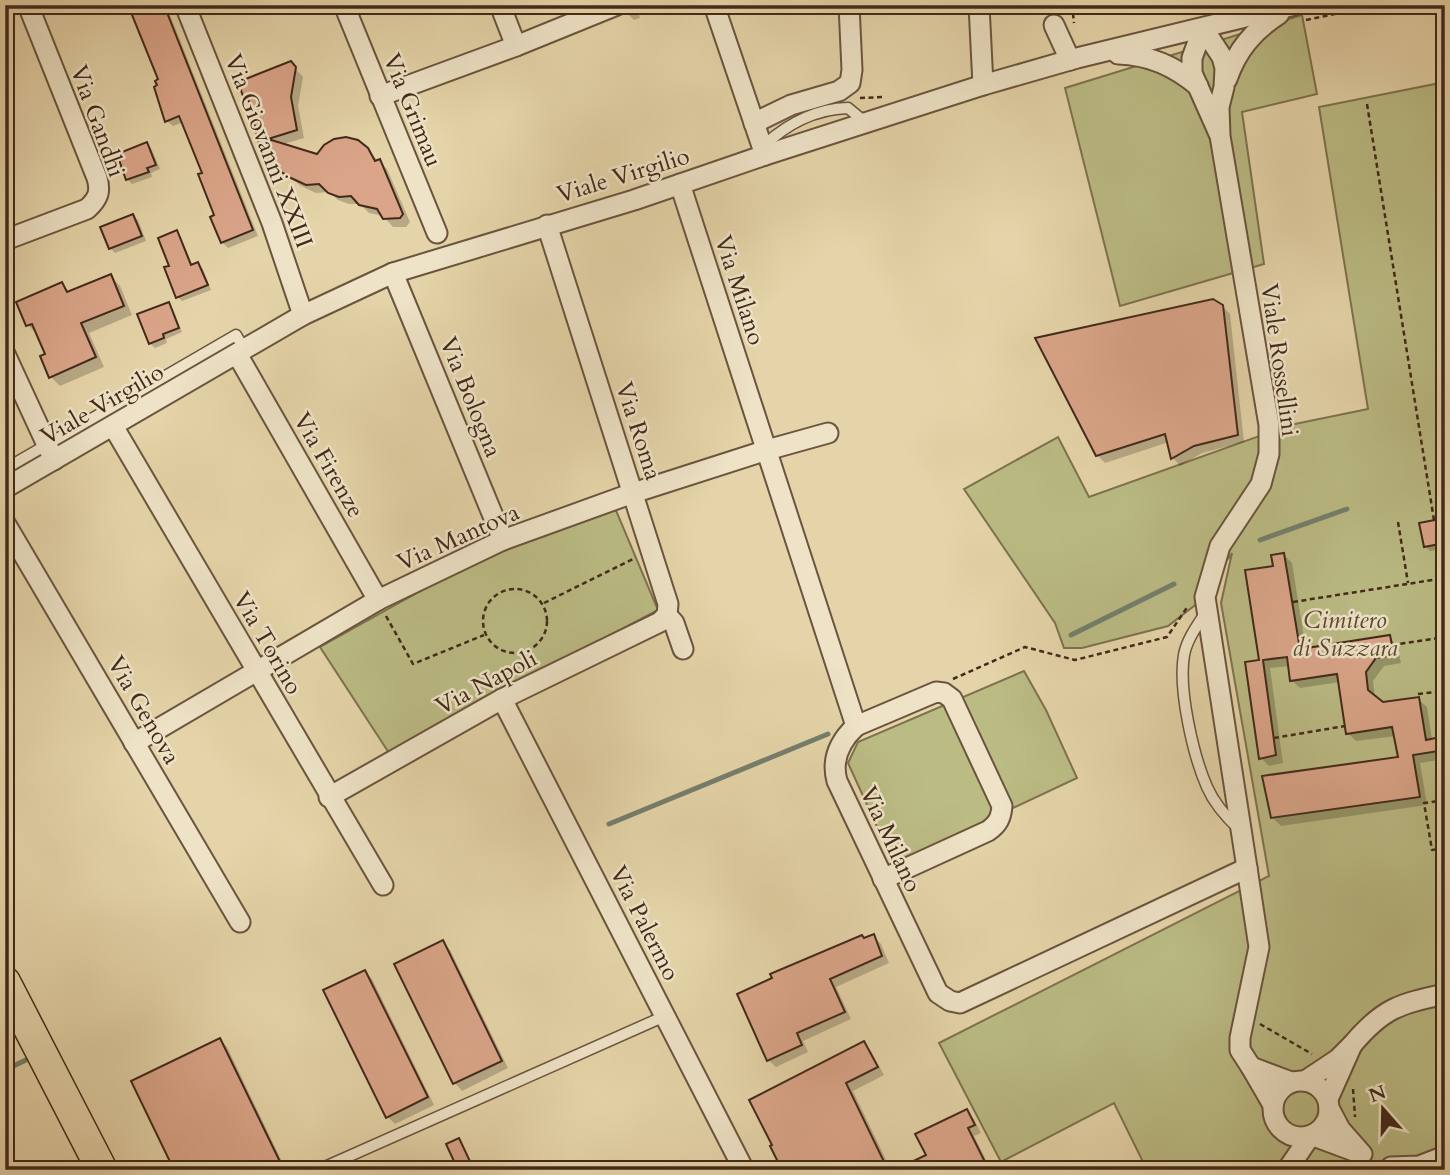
<svg xmlns="http://www.w3.org/2000/svg" width="1450" height="1175" viewBox="0 0 1450 1175" font-family="Cardo,serif">
	<style>
		.green { fill: #bbbb84; stroke: #7e724f; stroke-width: 2 }
		.shadow { fill: #0003 }
		.lines { fill: none; stroke-linecap: round; stroke-linejoin: round }
		.stream { stroke: #747f6d; stroke-width: 5 }
		.building { fill: #daa589; stroke: #42291a; stroke-width: 2 }
		.service-casing { stroke: #6b543e; stroke-width: 13 }
		.minor-casing { stroke: #6b543e; stroke-width: 23 }
		.primary-casing { stroke: #42291a; stroke-width: 33 }
		.path { stroke: #42291a; stroke-width: 2.5; stroke-dasharray: 5 3.5; stroke-linecap: butt }
		.service { stroke: #eee3c7; stroke-width: 10 }
		.minor { stroke: #eee3c7; stroke-width: 19 }
		.primary { stroke: #e5d4a9; stroke-width: 30 }
		.labels { text-anchor: middle; stroke-width: 5; stroke-linejoin: round; paint-order: stroke }
		.street-label { font-size: 24px; fill: #42291a; stroke: #eee3c7 }
		.park-label { font-size: 24px; font-style: italic; fill: #5a462f; stroke: #eee3c7 }
	</style>
	<rect width="100%" height="100%" fill="#e5d4a9"/>
	<filter id="stains"><feTurbulence type="fractalNoise" baseFrequency=".00286" numOctaves="4"/><feColorMatrix values="0 0 0 0 .2 0 0 0 0 .09 0 0 0 0 .02 0 0 0 .5 -.17"/></filter>
	<radialGradient id="worn" r=".72"><stop offset=".6" stop-color="#630" stop-opacity="0"/><stop offset="1" stop-color="#630" stop-opacity=".3"/></radialGradient>
	<g class="green">
		<path d="M1302,15L1317,94L1242,112L1264,264L1120,306L1065,88Z"/>
		<path d="M1445,82V1146L1405,1170H1147L1114,1103L1001,1162L939,1043L1269,876L1221,603L1232,553L1194,606L1168,626L1082,648H1064L1055,623L964,489L1058,437L1089,497L1290,425L1368,409L1319,107Z"/>
		<path d="M612,501L658,610L389,753L320,647L503,545Z"/>
		<path d="M1024,671L1046,710L1077,778L894,864L848,763L858,742Z"/>
	</g>
	<g class="shadow">
		<path d="M130,5H166L258,236L228,248L222,242L204,174L184,122L173,126L167,121L161,80Z"/>
		<path d="M211,5H247V6L219,15Z"/>
		<path d="M631,5H636L640,18L634,20L627,13Z"/>
		<path d="M290,63L303,77L298,106L304,138L281,145L317,156L366,149L387,169L410,222L406,227H393L383,216L369,213L360,204H349L338,200L329,192L316,193L301,186L276,166L251,103L244,95Z"/>
		<path d="M147,144L151,148L160,169L151,173L152,177L132,184L127,179Z"/>
		<path d="M133,216L138,220L146,241L115,253L110,248Z"/>
		<path d="M177,232L181,237L193,266L198,264L203,269L211,290L182,301L178,297L171,266Z"/>
		<path d="M111,276L120,286L132,315L89,333L104,367L60,386L51,377L47,355L37,334L28,325L62,284L70,293Z"/>
		<path d="M168,304L173,309L182,332L166,339L167,343L155,348L150,343Z"/>
		<path d="M1222,306L1230,314L1244,442L1202,453L1180,466L1173,458L1169,442L1105,463L1097,455Z"/>
		<path d="M1445,520V548L1430,551L1425,546Z"/>
		<path d="M1284,555L1292,563L1306,650L1389,637L1397,646L1401,663L1384,666L1373,681L1375,698L1383,704L1418,699L1427,707L1432,740L1445,738V759L1420,763L1427,805L1281,826L1272,817L1400,759L1396,736L1356,741L1348,733L1340,682L1300,688L1291,680L1290,666L1270,668L1283,763L1269,766L1261,758V662L1275,567Z"/>
		<path d="M873,936L881,944L889,963L836,987L851,1019L803,1041L808,1052L776,1067L768,1060L739,995Z"/>
		<path d="M442,942L450,950L508,1068L462,1091L455,1083L396,965Z"/>
		<path d="M365,972L372,979L434,1105L395,1124L388,1117Z"/>
		<path d="M220,1040L227,1047L286,1170H176Z"/>
		<path d="M864,1044L871,1051L884,1075L853,1091L891,1170H784Z"/>
		<path d="M966,1111L974,1119L981,1133L974,1136L991,1170H900L928,1156Z"/>
	</g>
	<g class="lines">
		<g class="stream">
			<path d="M1260,540L1347,509"/>
			<path d="M1071,635L1174,584"/>
			<path d="M609,824L828,734"/>
			<path d="M5,1070L28,1059"/>
		</g>
	</g>
	<g class="building">
		<path d="M128,5H164L253,230L221,243L210,217L214,215L198,174L202,173L179,116L165,122L154,87L157,85L155,81L158,79Z"/>
		<path d="M291,61L296,67L291,97L297,130L268,139L317,154L324,145L334,139L346,137L358,140L368,148L375,161L380,159L403,214L400,218L383,219L377,209L359,205L351,196L339,197L328,193L319,184L306,185L291,178L275,168L260,148L248,98L243,96L238,82Z"/>
		<path d="M147,142L156,165L147,168L149,172L126,180L117,154Z"/>
		<path d="M133,214L142,236L109,249L100,227Z"/>
		<path d="M177,230L191,265L198,262L208,285L176,298L164,267L169,266L158,238Z"/>
		<path d="M111,274L124,306L81,323L96,357L49,378L40,356L45,354L32,324L26,326L16,302L62,282L67,292Z"/>
		<path d="M1213,299L1223,305L1238,435L1194,446L1171,459L1165,434L1096,456L1035,338Z"/>
		<path d="M169,302L179,328L163,334L164,338L149,344L137,314Z"/>
		<path d="M1445,518V543L1424,547L1419,523Z"/>
		<path d="M1284,553L1300,649L1390,635L1394,655L1376,658L1366,672L1368,690L1383,702L1419,697L1426,740L1445,736V750L1413,755L1420,797L1271,818L1262,776L1398,757L1392,727L1346,734L1337,674L1290,681L1287,657L1263,660L1276,755L1259,759L1245,662L1259,660L1245,570L1273,566L1271,555Z"/>
		<path d="M874,934L882,956L830,979L845,1012L797,1033L802,1045L767,1061L737,994L772,978L770,974L862,935L864,938Z"/>
		<path d="M443,940L502,1061L453,1084L394,964Z"/>
		<path d="M365,970L428,1097L386,1118L323,990Z"/>
		<path d="M220,1038L284,1170H174L131,1081Z"/>
		<path d="M864,1041L878,1067L846,1083L888,1170H782L770,1146L772,1145L749,1100Z"/>
		<path d="M967,1109L975,1125L968,1128L989,1170H895L926,1155L915,1134Z"/>
		<path d="M459,1138L474,1170H458L446,1144Z"/>
	</g>
	<g class="lines">
		<g class="service-casing">
			<g id="service">
				<path d="M762,147C787,124 814,109 848,108L865,122"/>
				<path d="M5,469L236,335L244,349"/>
				<path d="M1206,612C1197,626 1187,639 1184,655C1178,689 1193,755 1207,787C1214,803 1226,817 1239,829"/>
				<path d="M318,1170L665,1016"/>
			</g>
		</g>
		<g class="minor-casing">
			<g id="minor">
				<path d="M185,5L272,223L303,315"/>
				<path d="M344,5L437,233"/>
				<path d="M500,5L516,46"/>
				<path d="M714,5L765,155"/>
				<path d="M979,5L983,85"/>
				<path d="M1054,25L1070,60"/>
				<path d="M1118,54C1150,55 1174,66 1198,86"/>
				<path d="M1227,79C1237,50 1253,31 1279,14"/>
				<path d="M380,96L516,46L617,5"/>
				<path d="M754,123L791,105L839,91L850,83L852,70L849,5"/>
				<path d="M1220,136L1192,73V58L1203,28L1222,57L1225,68L1224,87L1219,107L1220,136L1269,425V454L1261,484L1220,546L1205,597L1247,868"/>
				<path d="M680,184L856,726C840,741 831,759 837,781L938,993L950,1001L960,1003L1247,868L1259,947L1240,1038V1050L1251,1067"/>
				<path d="M547,225L668,604L667,615L674,623L683,649"/>
				<path d="M5,240L87,209C98,199 101,192 97,178L28,5"/>
				<path d="M393,273L503,540"/>
				<path d="M5,354L54,460"/>
				<path d="M237,354L378,600"/>
				<path d="M113,426L383,885"/>
				<path d="M5,488L303,315L393,273L634,200L765,155L983,85L1077,58L1295,5"/>
				<path d="M5,523L240,922"/>
				<path d="M502,699L744,1170"/>
				<path d="M856,726L936,692L944,693L952,699L1002,806C1001,818 998,824 988,831L883,879"/>
				<path d="M134,743L378,600L503,540L633,493L767,450L828,433"/>
				<path d="M329,797L502,699L660,622L667,615"/>
				<path d="M1352,1045C1383,1008 1399,1004 1445,994"/>
				<circle cx="1301" cy="1109" r="28"/>
				<path d="M1305,1081L1338,1059L1352,1045L1328,1099"/>
				<path d="M1273,1105L1251,1067L1291,1082"/>
				<path d="M1287,1170L1311,1135L1362,1154L1340,1129L1329,1108"/>
				<path d="M1389,1170L1391,1167L1419,1166L1445,1156"/>
			</g>
		</g>
		<g class="primary-casing">
			<path id="primary" d="M5,982L102,1170"/>
		</g>
		<g class="path">
			<path d="M1072,5L1074,23"/>
			<path d="M1306,20L1378,5"/>
			<path d="M860,98L885,97"/>
			<path d="M1367,104L1434,520"/>
			<path d="M1398,522L1408,583"/>
			<path d="M1437,545L1445,605"/>
			<circle cx="515" cy="621" r="32"/>
			<path d="M1293,602L1445,578"/>
			<path d="M544,603L635,558"/>
			<path d="M386,616L413,664L484,635"/>
			<path d="M1392,645L1445,637"/>
			<path d="M953,679L1025,647L1075,660L1167,637L1188,606"/>
			<path d="M1418,694L1445,691"/>
			<path d="M1274,738L1345,726"/>
			<path d="M1445,800L1424,803L1432,850L1445,848"/>
			<path d="M1260,1024L1312,1054"/>
			<path d="M1353,1089L1355,1117"/>
		</g>
		<use href="#service" class="service"/>
		<use href="#minor" class="minor"/>
		<use href="#primary" class="primary"/>
	</g>
	<g class="labels">
		<g class="street-label">
			<text transform="translate(413 110) rotate(68)" y="8">Via Grimau</text>
			<text transform="translate(98 121) rotate(70)" y="8">Via Gandhi</text>
			<text transform="translate(269 151) rotate(69)" y="8">Via Giovanni XXIII</text>
			<text transform="translate(623 175) rotate(-17)" y="8">Viale Virgilio</text>
			<text transform="translate(740 290) rotate(72)" y="8">Via Milano</text>
			<text transform="translate(1280 360) rotate(82)" y="8">Viale Rossellini</text>
			<text transform="translate(471 397) rotate(68)" y="8">Via Bologna</text>
			<text transform="translate(102 404) rotate(-30)" y="8">Viale Virgilio</text>
			<text transform="translate(639 431) rotate(72)" y="8">Via Roma</text>
			<text transform="translate(329 465) rotate(60)" y="8">Via Firenze</text>
			<text transform="translate(458 537) rotate(-24)" y="8">Via Mantova</text>
			<text transform="translate(268 643) rotate(60)" y="8">Via Torino</text>
			<text transform="translate(486 682) rotate(-28)" y="8">Via Napoli</text>
			<text transform="translate(144 710) rotate(60)" y="8">Via Genova</text>
			<text transform="translate(891 839) rotate(65)" y="8">Via Milano</text>
			<text transform="translate(645 923) rotate(63)" y="8">Via Palermo</text>
		</g>
		<g class="park-label">
			<text x="1345" y="628">Cimitero<tspan x="1345" dy="28">di Suzzara</tspan></text>
		</g>
	</g>
	<rect width="1450" height="1175" fill="none" stroke="#e5d4a9" stroke-width="28"/>
	<rect x="7" y="7" width="1436" height="1161" fill="none" stroke="#42291a" stroke-width="3.5"/>
	<rect x="14" y="14" width="1422" height="1147" fill="none" stroke="#42291a" stroke-width="2"/>
	<g transform="translate(1383 1109) rotate(340)" stroke="#eee3c7" stroke-width="5" paint-order="stroke">
	<path d="M0-5L12 26L0 18L-12 26Z" fill="#42291a"/>
	<text y="-10" font-size="19" font-weight="bold" text-anchor="middle" fill="#42291a">N</text>
	</g>
	<rect width="100%" height="100%" filter="url(#stains)"/>
	<rect width="100%" height="100%" fill="url(#worn)"/>
</svg>
